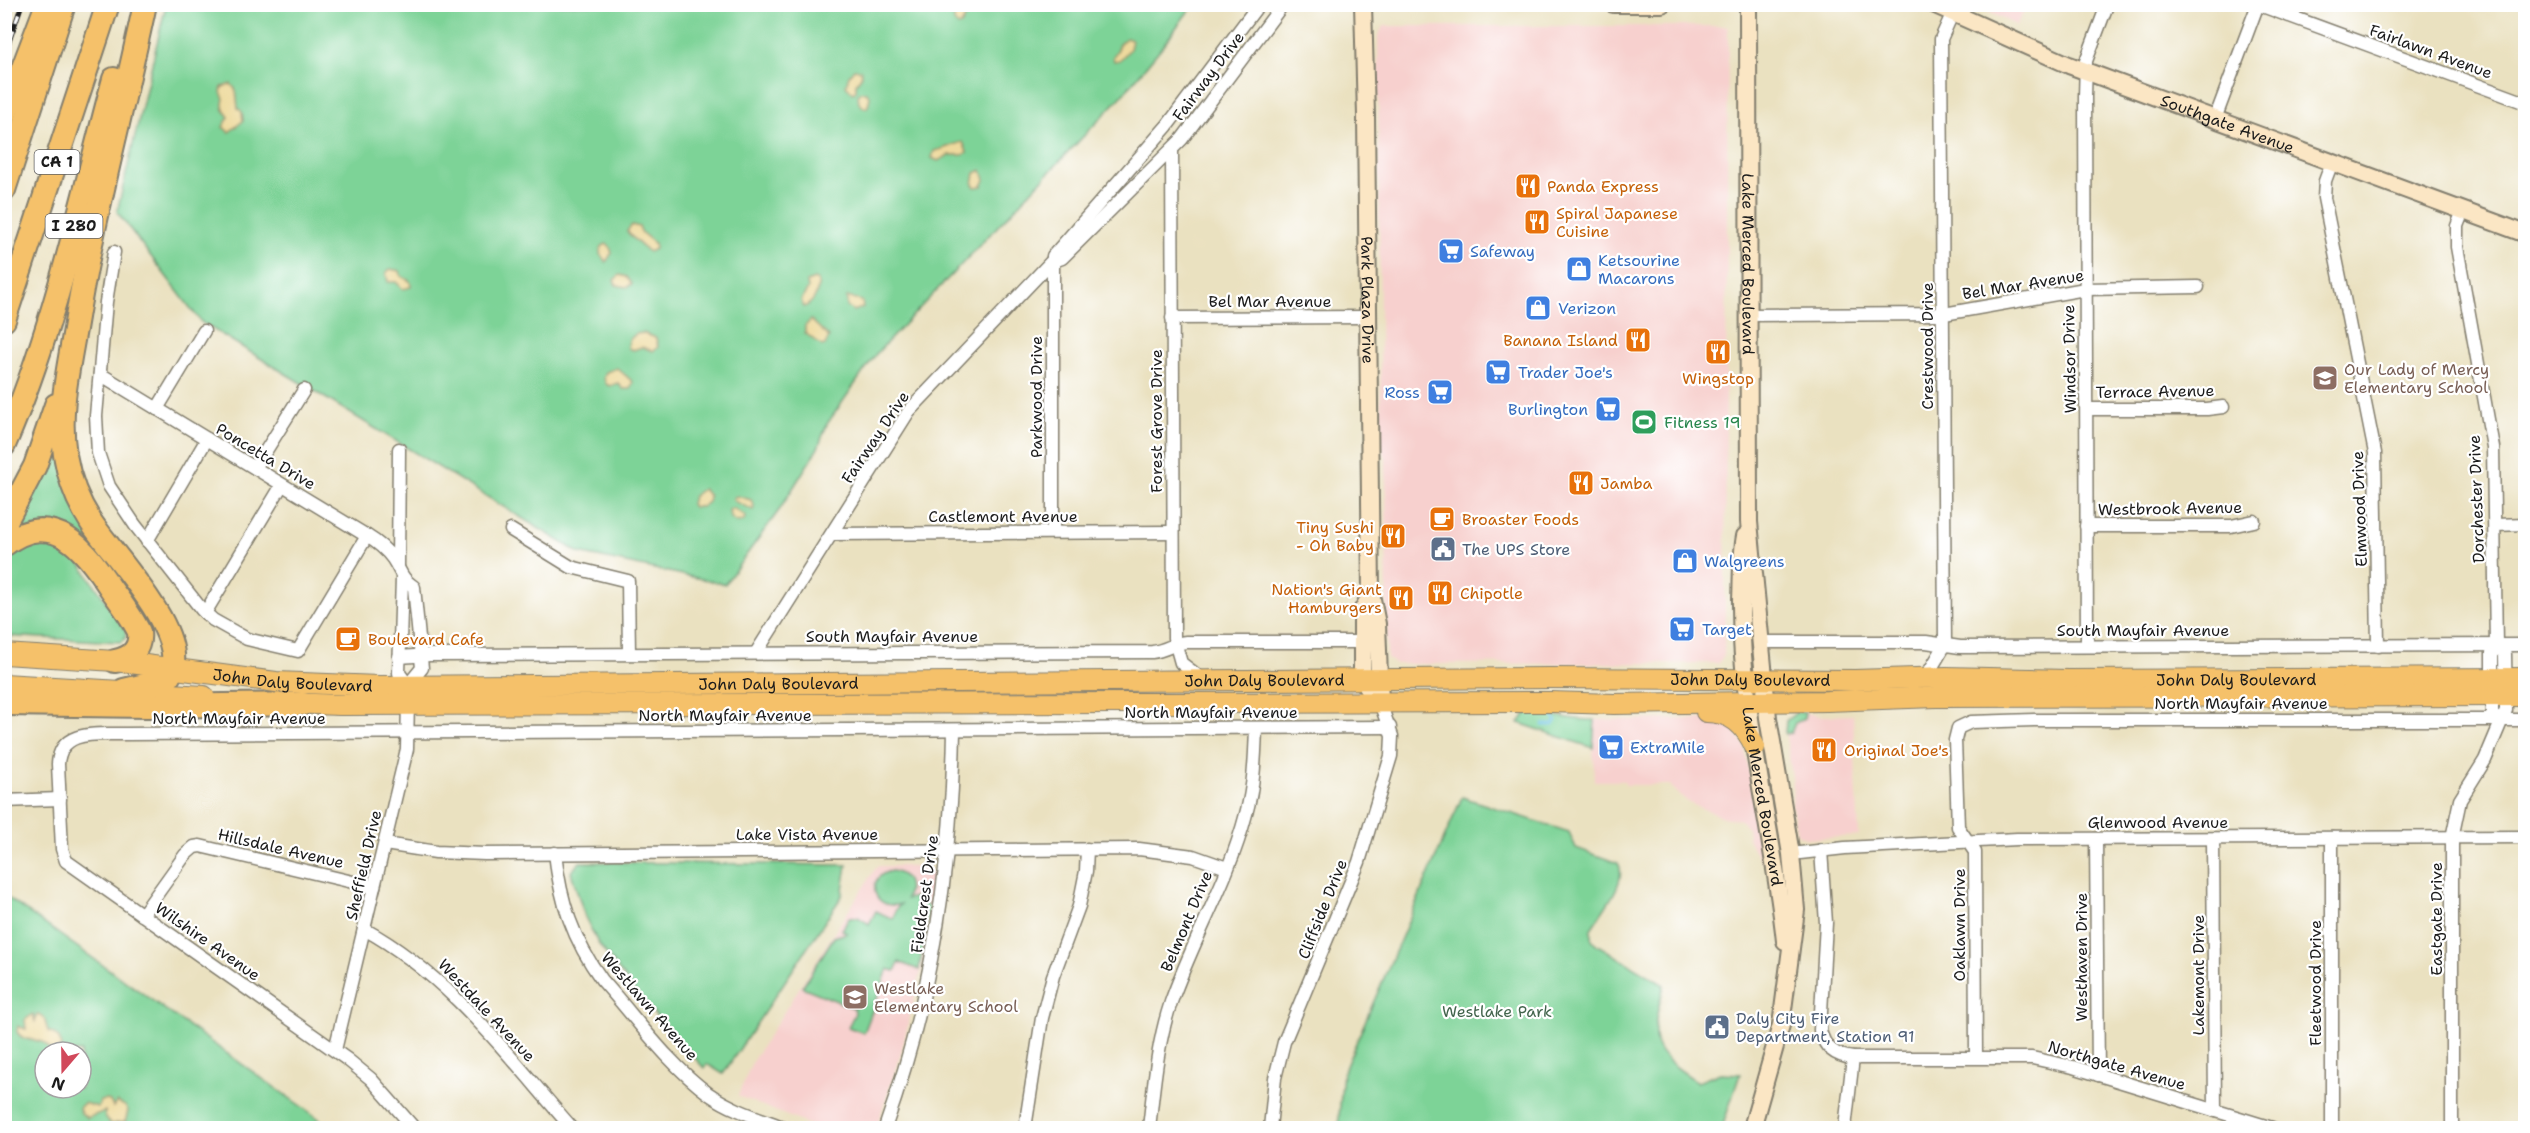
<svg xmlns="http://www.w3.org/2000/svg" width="2530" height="1133" viewBox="0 0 2530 1133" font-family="'Shantell Sans',sans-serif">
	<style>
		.built { fill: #f7d0ce }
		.green { fill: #7dd397; stroke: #4c785a; stroke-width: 1.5; fill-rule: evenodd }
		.sand { fill: #eeda9e; stroke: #857b5d; stroke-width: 1.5 }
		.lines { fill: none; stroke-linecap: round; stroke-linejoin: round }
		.stream { stroke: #65bfe2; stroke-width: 3 }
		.street-casing { stroke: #837e6e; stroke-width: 15 }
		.secondary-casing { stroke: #837e6e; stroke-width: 20 }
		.primary-casing { stroke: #837e6e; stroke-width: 22 }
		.highway-casing { stroke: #837e6e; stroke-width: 26 }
		.street { stroke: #fff; stroke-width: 12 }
		.secondary { stroke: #fbe6c4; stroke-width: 16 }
		.primary { stroke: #f5c16b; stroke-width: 20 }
		.highway { stroke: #f5c16b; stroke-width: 22 }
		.rail-casing { stroke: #1c1c1c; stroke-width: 5 }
		.rail { stroke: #fff; stroke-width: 3; stroke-dasharray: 9; stroke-linecap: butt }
		.labels { text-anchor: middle; stroke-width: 4.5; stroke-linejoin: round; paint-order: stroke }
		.shield { fill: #fff; stroke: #606060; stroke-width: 1.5 }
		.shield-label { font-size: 15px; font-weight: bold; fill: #1c1c1c }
		.street-label { font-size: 16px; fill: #1c1c1c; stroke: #fff }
		.food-label { font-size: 16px; fill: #c56008; stroke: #fff; text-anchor: start }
		.shop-label { font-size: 16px; fill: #366cbe; stroke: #fff; text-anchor: start }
		.education-label { font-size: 16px; fill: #785e54; stroke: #fff; text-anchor: start }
		.leisure-label { font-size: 16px; fill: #27864d; stroke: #fff; text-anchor: start }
		.service-label { font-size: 16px; fill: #4e5e75; stroke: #fff; text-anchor: start }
		.park-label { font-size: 16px; fill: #43654d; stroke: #fff }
	</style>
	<rect width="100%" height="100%" fill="#fff"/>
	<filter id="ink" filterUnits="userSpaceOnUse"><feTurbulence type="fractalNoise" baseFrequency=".0167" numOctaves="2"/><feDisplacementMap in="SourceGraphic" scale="12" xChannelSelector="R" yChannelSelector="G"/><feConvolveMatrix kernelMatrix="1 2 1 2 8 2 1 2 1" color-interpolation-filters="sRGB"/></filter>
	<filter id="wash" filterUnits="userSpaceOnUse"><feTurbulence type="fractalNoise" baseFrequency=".008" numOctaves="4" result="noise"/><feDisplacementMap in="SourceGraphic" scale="24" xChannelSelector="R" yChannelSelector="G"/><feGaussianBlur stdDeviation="1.35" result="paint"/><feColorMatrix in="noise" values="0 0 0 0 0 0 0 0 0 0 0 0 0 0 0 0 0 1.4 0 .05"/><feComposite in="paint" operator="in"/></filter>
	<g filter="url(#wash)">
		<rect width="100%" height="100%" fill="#eae1c0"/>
		<g class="built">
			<path d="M1974,5H2027L2016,25Z"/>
			<path d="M1384,26H1728L1725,608L1724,656L1718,663L1396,664L1387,658L1386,457L1381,447L1378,35Z"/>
			<path d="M1797,712L1821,716L1853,715L1859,836L1807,839L1797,834L1792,807L1793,782L1785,730L1788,718Z"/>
			<path d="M1711,719L1733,728L1744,745L1765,865L1754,850L1748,838L1747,828L1741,820L1723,817L1689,803L1671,787V785H1625V781H1594L1593,736L1595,720Z"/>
			<path d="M877,866H926L934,874L921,971L901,1053L876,1128H817L738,1096L752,1062Z"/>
		</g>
		<g class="green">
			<path d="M166,5H1193L1161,48L1120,98L876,354L827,424L818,448L780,509L725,584L579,553L201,322L117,212Z"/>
			<path d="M58,422L92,541L7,535Z"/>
			<path d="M47,536L73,553L126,631L125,639L121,642L5,636V548Z"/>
			<path d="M1797,712L1805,713L1804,719L1795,723L1791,733L1785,734L1786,721Z"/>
			<path d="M1526,713C1549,713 1572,721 1595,720L1593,748L1519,723Z"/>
			<path d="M1462,797L1569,832L1576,848L1618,863C1629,881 1601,912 1591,929V938L1596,944L1664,985C1650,1041 1646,1049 1698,1082L1720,1073L1740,1074L1722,1128H1338L1343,1073Z"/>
			<path d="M580,862L847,865L842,896L723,1074L707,1064L704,1068L637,994L598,943L585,917L571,872Z"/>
			<path d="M892,871C908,874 912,886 906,899L919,896L929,908L919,970L899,962L895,971L888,969L864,1033L848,1027L855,1013L854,1008L802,987L834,937L847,933L842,930L849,918L858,917L869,924L876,911L893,919L896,909L901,904C872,912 864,875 892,871Z"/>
			<path d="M4,895L322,1121L329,1128H5ZM45,1052H81V1088H45Z"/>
			<path d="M2027,1122L2049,1128H2006Z"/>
		</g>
		<g class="sand">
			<path d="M960,8L964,10L965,18L961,25L958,26L954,22V16Z"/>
			<path d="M1126,38L1132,40L1130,49L1120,60L1114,61L1113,57L1118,49V45Z"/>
			<path d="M854,69L861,70L862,75L856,83V91L853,93L846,85L849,75Z"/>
			<path d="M231,84L236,90L238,108L242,112L243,121L229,132L223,127L229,117C225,112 221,107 224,99L221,92L222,87Z"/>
			<path d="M860,92H867L870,97L868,106L865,108L859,103L858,95Z"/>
			<path d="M963,142L967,152L963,155H949L938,161L932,158L934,151C945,149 953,144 963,142Z"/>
			<path d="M982,170L985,180L982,186L975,187L973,184L975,173Z"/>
			<path d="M632,225L639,227L642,233L654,243L655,249L649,252C642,247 631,237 627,231Z"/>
			<path d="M606,244L609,245L612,253L606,262L600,254L601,247Z"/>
			<path d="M390,269L400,271L401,276L410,281L411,287L403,289L396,282H388L386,273Z"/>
			<path d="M620,275L627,277L632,284L627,287L616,285L614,280Z"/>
			<path d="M814,279L818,281C819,291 814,303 804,307L801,300L808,289L807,282Z"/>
			<path d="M847,297L862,301L863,308L853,311L847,306Z"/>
			<path d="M811,320L829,337L825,345L822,346L805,333V326Z"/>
			<path d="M643,333L656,338L658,347L653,351L642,347L633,350L628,348L629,340L636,334Z"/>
			<path d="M617,368L633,382L630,389H623L618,383L610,386L606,384L604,378L606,372Z"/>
			<path d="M703,489L709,496L708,502L701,507H693L691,504L693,496Z"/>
			<path d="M737,496L751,500L754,506L753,510L734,501L733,498Z"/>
			<path d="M733,508L745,516L744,521L736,522L730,517L729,510Z"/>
			<path d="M33,1014L35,1021L37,1014L44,1018L48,1031C55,1034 61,1037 61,1047L59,1049L52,1050C49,1048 47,1045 44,1043C35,1037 25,1044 17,1032L18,1026L26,1029L25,1020Z"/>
			<path d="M106,1100L110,1101L113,1107L117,1102L125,1106L128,1111L125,1122L111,1124L105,1117V1111L87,1118L80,1112L79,1108L84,1103L98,1107L100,1101Z"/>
		</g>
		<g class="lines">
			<path class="stream" d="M1543,725H1553L1556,720L1553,717"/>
		</g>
	</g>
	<g filter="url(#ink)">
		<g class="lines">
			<g class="street-casing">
				<g id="street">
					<path d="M2257,4L2526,103"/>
					<path d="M2215,119L2258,4"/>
					<path d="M1172,150L1174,638L1181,663L1202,679"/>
					<path d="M2332,162L2325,181L2324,198L2375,453L2378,646"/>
					<path d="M2463,211L2457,226V247L2493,447L2496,645L2492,653V713L2500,721"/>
					<path d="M114,252L106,302L96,416L98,453L109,486L135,525L202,610L213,620L247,639L298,651L367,536"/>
					<path d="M1747,315L1944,314L2085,289L2198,287"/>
					<path d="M1172,318L1367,317"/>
					<path d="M100,374L367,536C377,542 386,549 393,559C402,573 400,577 414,587L422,668L408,685"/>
					<path d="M157,409L204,331"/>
					<path d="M2087,409H2207L2223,407"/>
					<path d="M255,468L304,390"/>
					<path d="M2495,525L2526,524"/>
					<path d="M2086,526H2231L2254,521"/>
					<path d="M511,530L571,567L628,581L629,654"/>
					<path d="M1053,532V256L1167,126L1259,4"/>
					<path d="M832,534L1173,532"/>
					<path d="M147,541L207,439"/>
					<path d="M398,566L399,449"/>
					<path d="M402,578L399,673L408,685"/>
					<path d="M205,613L282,485"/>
					<path d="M1761,642H1926L1960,647L2526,645"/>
					<path d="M2087,646L2085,97L2086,61L2106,8L2096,4"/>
					<path d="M756,653L909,411L1051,262L1062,258L1182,139L1283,4"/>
					<path d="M399,657L430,655L1152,652C1165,651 1174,643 1186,642H1362"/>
					<path d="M1926,677L1945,645L1941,39L1953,12"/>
					<path d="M4,801L60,799"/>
					<path d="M2332,838V1128"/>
					<path d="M2096,839L2098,1075"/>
					<path d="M2213,839L2215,1111"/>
					<path d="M385,844L436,852L485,854L1139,849L1193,856L1227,868"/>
					<path d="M1821,850L1826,923L1820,1030C1824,1048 1835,1056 1853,1058H2032L2073,1067L2272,1128"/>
					<path d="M555,853C560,901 573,940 602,980C636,1018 668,1064 709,1094C732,1110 759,1118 785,1128"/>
					<path d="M1791,854L1845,848L2017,839L2526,837"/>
					<path d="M142,915L185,855L194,847L200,846L374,887"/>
					<path d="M364,929C450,976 508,1056 572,1128"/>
					<path d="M335,1050L407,749L408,700"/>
					<path d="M1976,1057L1975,852L1958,827L1955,740L1958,728L1971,722L2034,720H2526"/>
					<path d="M414,1128L371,1079L348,1060L66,861L62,849L58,764C60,728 99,735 126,734L1390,727"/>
					<path d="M885,1128C931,1000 952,866 954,730"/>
					<path d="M1025,1128L1042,1018L1053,976L1079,906L1086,871L1087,849"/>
					<path d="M1149,1128C1154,1085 1157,1044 1171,1002C1193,939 1229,880 1246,814C1254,786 1255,757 1256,728"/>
					<path d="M1270,1128L1275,1078L1284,1042L1359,862L1391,756L1392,736L1380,703"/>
					<path d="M1845,1128L1853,1058"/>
					<path d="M2452,1128V838L2460,800L2485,760L2506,710L2505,654L2496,645"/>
				</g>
			</g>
			<g class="secondary-casing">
				<g id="secondary">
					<path id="s1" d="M1363,4L1366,116L1371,594L1377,624L1380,703"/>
					<path d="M1613,4H1662"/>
					<path id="s2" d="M1748,4L1749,522L1768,718L1791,854L1796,910L1781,1025L1752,1128"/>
					<path id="s3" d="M1933,4L2069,65L2526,234"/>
					<path id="s4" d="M1745,536C1741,557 1742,578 1741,600C1740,715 1773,827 1785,941"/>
					<path d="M1368,688L1362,680V611L1371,594"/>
				</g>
			</g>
			<g class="primary-casing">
				<g id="primary">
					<path id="s5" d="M4,654L115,661L276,682L379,686L1550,678L1855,680L1946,677L2068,680L2526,678"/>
					<path d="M4,684L204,696"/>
					<path d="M288,703L340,705L1550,702L1614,704L1827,701L1936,697L2526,696"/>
					<path d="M1706,712C1731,712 1745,725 1755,747"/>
				</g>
			</g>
			<g class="highway-casing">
				<g id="highway">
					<path d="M4,118L47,4"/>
					<path d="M4,190L64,4"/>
					<path d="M4,320L108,4"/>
					<path d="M4,445C55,328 81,201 114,79"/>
					<path d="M4,525L35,466L56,405"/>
					<path d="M4,545C54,507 86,550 111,589C121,603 132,617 139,632C141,649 131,658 115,661"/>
					<path d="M124,690L158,682L168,678C195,638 112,555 91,522C78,502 69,479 65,455C58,413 68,370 75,329C93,219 122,113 145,4"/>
					<path d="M4,704L147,706L303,704"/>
				</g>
			</g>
			<use href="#street" class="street"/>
			<use href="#secondary" class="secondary"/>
			<use href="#primary" class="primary"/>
			<use href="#highway" class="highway"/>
			<g class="rail-casing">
				<g id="rail">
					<path d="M4,11L7,4"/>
					<path d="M4,56L22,4"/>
				</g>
			</g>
			<use href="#rail" class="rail"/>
		</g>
	</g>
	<defs>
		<g id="restaurant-square" transform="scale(1.35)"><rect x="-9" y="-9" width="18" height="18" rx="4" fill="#e8710a" stroke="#fff"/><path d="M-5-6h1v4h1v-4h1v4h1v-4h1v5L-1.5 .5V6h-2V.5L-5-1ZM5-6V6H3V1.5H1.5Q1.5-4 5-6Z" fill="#fff"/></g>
		<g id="supermarket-square" transform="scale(1.35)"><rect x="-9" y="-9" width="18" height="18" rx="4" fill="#3f7fe0" stroke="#fff"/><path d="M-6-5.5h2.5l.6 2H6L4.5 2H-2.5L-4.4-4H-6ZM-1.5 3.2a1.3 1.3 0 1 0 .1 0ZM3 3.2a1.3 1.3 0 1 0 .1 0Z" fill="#fff"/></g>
		<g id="shop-square" transform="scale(1.35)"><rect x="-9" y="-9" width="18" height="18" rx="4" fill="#3f7fe0" stroke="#fff"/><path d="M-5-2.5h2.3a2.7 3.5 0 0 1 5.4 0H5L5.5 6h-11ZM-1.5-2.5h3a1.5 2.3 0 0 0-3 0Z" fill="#fff"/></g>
		<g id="school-square" transform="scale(1.35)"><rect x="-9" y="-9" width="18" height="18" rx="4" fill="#8d6e63" stroke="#fff"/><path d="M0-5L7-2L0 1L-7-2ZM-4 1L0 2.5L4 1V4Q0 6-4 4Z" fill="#fff"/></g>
		<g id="stadium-square" transform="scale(1.35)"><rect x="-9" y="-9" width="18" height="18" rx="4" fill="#2e9e5b" stroke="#fff"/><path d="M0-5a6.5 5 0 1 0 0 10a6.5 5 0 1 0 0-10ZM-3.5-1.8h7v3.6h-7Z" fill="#fff"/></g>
		<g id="cafe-square" transform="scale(1.35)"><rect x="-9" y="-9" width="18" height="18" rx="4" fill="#e8710a" stroke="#fff"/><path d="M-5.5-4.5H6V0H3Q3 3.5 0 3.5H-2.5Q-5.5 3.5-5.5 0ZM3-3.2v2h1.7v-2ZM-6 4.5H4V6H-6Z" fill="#fff"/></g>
		<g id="civic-square" transform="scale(1.35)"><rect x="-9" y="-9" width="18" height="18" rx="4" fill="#5c6f8a" stroke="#fff"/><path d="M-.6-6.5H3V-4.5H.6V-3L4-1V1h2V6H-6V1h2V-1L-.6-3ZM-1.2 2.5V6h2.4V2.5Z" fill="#fff"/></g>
	</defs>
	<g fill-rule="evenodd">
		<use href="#restaurant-square" x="1528" y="186"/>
		<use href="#restaurant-square" x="1537" y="222"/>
		<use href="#supermarket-square" x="1451" y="251"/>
		<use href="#shop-square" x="1579" y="269"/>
		<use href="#shop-square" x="1538" y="308"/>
		<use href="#restaurant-square" x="1638" y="340"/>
		<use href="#restaurant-square" x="1718" y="352"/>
		<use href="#supermarket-square" x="1498" y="372"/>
		<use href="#school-square" x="2325" y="378"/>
		<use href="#supermarket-square" x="1440" y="392"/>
		<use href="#supermarket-square" x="1608" y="409"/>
		<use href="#stadium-square" x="1644" y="422"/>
		<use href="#restaurant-square" x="1581" y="483"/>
		<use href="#cafe-square" x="1442" y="519"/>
		<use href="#restaurant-square" x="1393" y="536"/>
		<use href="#civic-square" x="1443" y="549"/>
		<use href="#shop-square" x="1685" y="561"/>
		<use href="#restaurant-square" x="1440" y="593"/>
		<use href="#restaurant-square" x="1401" y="598"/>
		<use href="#supermarket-square" x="1682" y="629"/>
		<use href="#cafe-square" x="348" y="639"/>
		<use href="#supermarket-square" x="1611" y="747"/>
		<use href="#restaurant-square" x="1824" y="750"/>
		<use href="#school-square" x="855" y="997"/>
		<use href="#civic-square" x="1717" y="1027"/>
	</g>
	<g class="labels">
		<g class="shield">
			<rect x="34.5" y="150" width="45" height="24" rx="4.5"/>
			<rect x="45.5" y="214" width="57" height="24" rx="4.5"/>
		</g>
		<g class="shield-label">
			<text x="57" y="167">CA 1</text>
			<text x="74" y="231">I 280</text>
		</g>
		<g class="street-label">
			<text transform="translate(2431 51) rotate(20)" y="6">Fairlawn Avenue</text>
			<text transform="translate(1208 76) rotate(-53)" y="6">Fairway Drive</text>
			<text dy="6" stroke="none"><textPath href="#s3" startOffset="318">Southgate Avenue</textPath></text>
			<text dy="6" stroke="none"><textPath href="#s2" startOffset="260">Lake Merced Boulevard</textPath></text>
			<text transform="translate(2023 284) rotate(-9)" y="6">Bel Mar Avenue</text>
			<text dy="6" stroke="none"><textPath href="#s1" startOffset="296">Park Plaza Drive</textPath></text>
			<text x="1270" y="307">Bel Mar Avenue</text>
			<text transform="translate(1927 346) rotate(-90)" y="6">Crestwood Drive</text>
			<text transform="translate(2069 359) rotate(-91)" y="6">Windsor Drive</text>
			<text transform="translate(2155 391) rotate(-1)" y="6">Terrace Avenue</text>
			<text transform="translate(1036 397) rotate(-90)" y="6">Parkwood Drive</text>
			<text transform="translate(1156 421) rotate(-90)" y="6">Forest Grove Drive</text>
			<text transform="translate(875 437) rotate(-56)" y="6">Fairway Drive</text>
			<text transform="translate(266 456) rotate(31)" y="6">Poncetta Drive</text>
			<text transform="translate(2476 499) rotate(-92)" y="6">Dorchester Drive</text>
			<text transform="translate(2170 508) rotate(-1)" y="6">Westbrook Avenue</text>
			<text transform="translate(2359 509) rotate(-92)" y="6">Elmwood Drive</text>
			<text x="1003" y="522">Castlemont Avenue</text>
			<text x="2143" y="636">South Mayfair Avenue</text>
			<text x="892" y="642">South Mayfair Avenue</text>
			<text dy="6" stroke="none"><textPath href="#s5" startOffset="1748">John Daly Boulevard</textPath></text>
			<text dy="6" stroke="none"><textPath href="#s5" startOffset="290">John Daly Boulevard</textPath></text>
			<text dy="6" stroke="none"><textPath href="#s5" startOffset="1262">John Daly Boulevard</textPath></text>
			<text dy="6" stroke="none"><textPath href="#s5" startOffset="2234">John Daly Boulevard</textPath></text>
			<text dy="6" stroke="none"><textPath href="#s5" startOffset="776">John Daly Boulevard</textPath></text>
			<text x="2241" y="709">North Mayfair Avenue</text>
			<text x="1211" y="718">North Mayfair Avenue</text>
			<text x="725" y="721">North Mayfair Avenue</text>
			<text x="239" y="724">North Mayfair Avenue</text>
			<text dy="6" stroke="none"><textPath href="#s4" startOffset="262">Lake Merced Boulevard</textPath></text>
			<text x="2158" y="828">Glenwood Avenue</text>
			<text x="807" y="840">Lake Vista Avenue</text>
			<text transform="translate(281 848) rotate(13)" y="6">Hillsdale Avenue</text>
			<text transform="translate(363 865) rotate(-77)" y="6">Sheffield Drive</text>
			<text transform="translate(924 894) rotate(-82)" y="6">Fieldcrest Drive</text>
			<text transform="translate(1322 909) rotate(-68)" y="6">Cliffside Drive</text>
			<text transform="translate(2436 919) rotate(-90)" y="6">Eastgate Drive</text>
			<text transform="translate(1186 921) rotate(-67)" y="6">Belmont Drive</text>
			<text transform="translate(1959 925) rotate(-90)" y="6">Oaklawn Drive</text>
			<text transform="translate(208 941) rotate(35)" y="6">Wilshire Avenue</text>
			<text transform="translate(2081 957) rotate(-90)" y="6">Westhaven Drive</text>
			<text transform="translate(2198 975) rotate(-90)" y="6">Lakemont Drive</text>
			<text transform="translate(2315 983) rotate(-90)" y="6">Fleetwood Drive</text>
			<text transform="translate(650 1006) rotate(49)" y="6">Westlawn Avenue</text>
			<text transform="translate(487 1010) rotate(47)" y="6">Westdale Avenue</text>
			<text transform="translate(2117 1065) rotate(16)" y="6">Northgate Avenue</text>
		</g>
		<g class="food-label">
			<text x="1547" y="192">Panda Express</text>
			<text x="1556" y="219">Spiral Japanese<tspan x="1556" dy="18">Cuisine</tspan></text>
			<text x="1618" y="346" text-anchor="end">Banana Island</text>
			<text x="1718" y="384" text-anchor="middle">Wingstop</text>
			<text x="1600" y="489">Jamba</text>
			<text x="1462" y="525">Broaster Foods</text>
			<text x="1374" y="533" text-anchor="end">Tiny Sushi<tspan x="1374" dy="18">- Oh Baby</tspan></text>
			<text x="1382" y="595" text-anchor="end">Nation's Giant<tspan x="1382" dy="18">Hamburgers</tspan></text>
			<text x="1460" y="599">Chipotle</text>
			<text x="368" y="645">Boulevard Cafe</text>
			<text x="1844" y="756">Original Joe's</text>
		</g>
		<g class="shop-label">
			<text x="1470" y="257">Safeway</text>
			<text x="1598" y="266">Ketsourine<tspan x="1598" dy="18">Macarons</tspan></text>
			<text x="1558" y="314">Verizon</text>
			<text x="1518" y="378">Trader Joe's</text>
			<text x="1420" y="398" text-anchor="end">Ross</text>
			<text x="1588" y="415" text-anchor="end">Burlington</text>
			<text x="1704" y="567">Walgreens</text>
			<text x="1702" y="635">Target</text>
			<text x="1630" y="753">ExtraMile</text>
		</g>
		<g class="education-label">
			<text x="2344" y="375">Our Lady of Mercy<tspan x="2344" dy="18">Elementary School</tspan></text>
			<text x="874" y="994">Westlake<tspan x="874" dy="18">Elementary School</tspan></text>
		</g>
		<g class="leisure-label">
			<text x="1664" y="428">Fitness 19</text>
		</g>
		<g class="service-label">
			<text x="1462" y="555">The UPS Store</text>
			<text x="1736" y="1024">Daly City Fire<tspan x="1736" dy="18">Department, Station 91</tspan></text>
		</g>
		<g class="park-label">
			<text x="1497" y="1017">Westlake Park</text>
		</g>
	</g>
	<rect width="2530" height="1133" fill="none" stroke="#fff" stroke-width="24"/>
	<g transform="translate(63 1070) rotate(200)"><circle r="28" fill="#ffffff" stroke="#a4a4a4" stroke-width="1.5"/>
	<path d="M0-4.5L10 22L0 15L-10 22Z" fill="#d1495b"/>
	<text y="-9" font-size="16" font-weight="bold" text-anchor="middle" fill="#1c1c1c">N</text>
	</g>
</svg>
